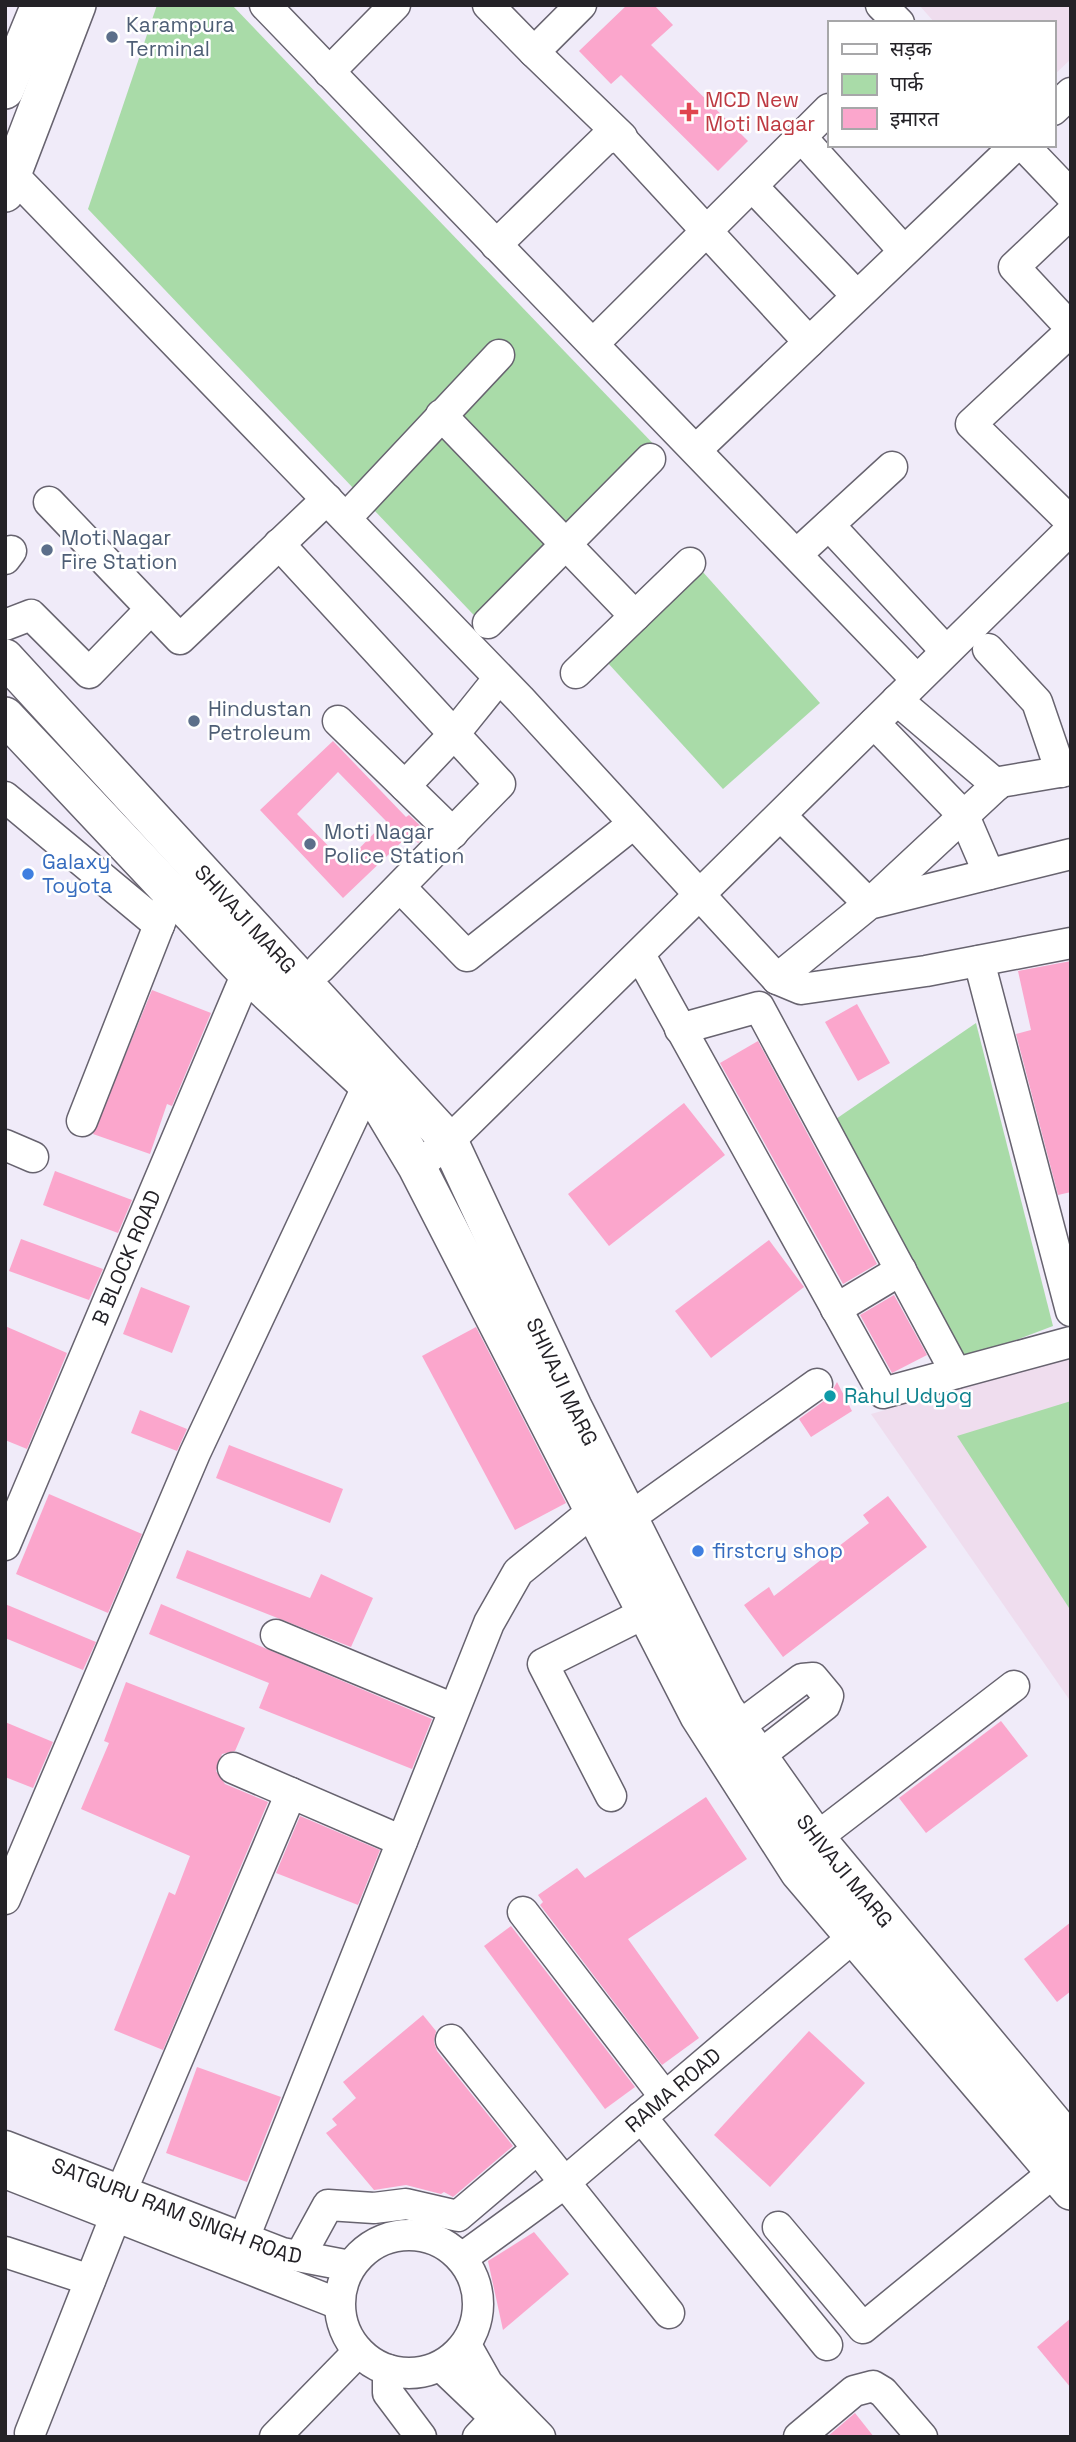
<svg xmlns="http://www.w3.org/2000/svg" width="1076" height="2442" viewBox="0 0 1076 2442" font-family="'Space Grotesk','Noto Sans Devanagari',sans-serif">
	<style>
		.education { fill: #efddee }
		.green { fill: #a9dba8 }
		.building { fill: #fba6cc; fill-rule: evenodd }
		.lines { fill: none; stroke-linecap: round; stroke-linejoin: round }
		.minor-casing { stroke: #67636f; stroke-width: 33 }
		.major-casing { stroke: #67636f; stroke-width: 40 }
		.minor { stroke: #fff; stroke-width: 30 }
		.major { stroke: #fff; stroke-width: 37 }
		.service-dot { fill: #5c6f8a; stroke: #fff; stroke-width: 2.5 }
		.health-dot { fill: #e0444e; stroke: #fff; stroke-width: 2.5 }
		.shop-dot { fill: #3f7fe0; stroke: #fff; stroke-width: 2.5 }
		.culture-dot { fill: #0f9aa8; stroke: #fff; stroke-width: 2.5 }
		.labels { text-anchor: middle; stroke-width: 5; stroke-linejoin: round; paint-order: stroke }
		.service-label { font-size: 21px; fill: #4e5e75; stroke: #fff; text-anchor: start }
		.health-label { font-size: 21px; fill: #be3a42; stroke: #fff; text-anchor: start }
		.shop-label { font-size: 21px; fill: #366cbe; stroke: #fff; text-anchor: start }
		.street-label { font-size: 21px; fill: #242227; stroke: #fff }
		.culture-label { font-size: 21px; fill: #0d838f; stroke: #fff; text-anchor: start }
	</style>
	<rect width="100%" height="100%" fill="#f0ebf9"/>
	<g class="education">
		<path d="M919,5H1071V59L1053,76V23H935Z"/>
		<path d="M1071,1358V1702L871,1414Z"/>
	</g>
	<g class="green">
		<path d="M157,5H232L663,454L488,630L88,209Z"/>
		<path d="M702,571L820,703L723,789L607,662Z"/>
		<path d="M976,1023L1053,1326L958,1362L833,1121Z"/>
		<path d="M1071,1401V1611L957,1436Z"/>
	</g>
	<g class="building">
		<path d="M627,5H654L673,25L651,45L748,141L718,171L621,75L611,84L579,51Z"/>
		<path d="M333,741L406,817L409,815L428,833L418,843L410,834L343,898L260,810ZM338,772L386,821L345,863L297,814Z"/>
		<path d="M1071,961V1192L1058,1195L1016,1034L1031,1030L1018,971Z"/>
		<path d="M152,990L211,1013L172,1106L167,1104L150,1154L93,1134Z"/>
		<path d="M857,1004L890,1063L858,1081L825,1022Z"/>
		<path d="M758,1041L877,1264L843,1284L720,1063Z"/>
		<path d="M684,1103L725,1155L609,1246L568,1194Z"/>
		<path d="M55,1171L132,1200L118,1233L43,1205Z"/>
		<path d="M21,1239L103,1269L89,1300L9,1271Z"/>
		<path d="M769,1240L804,1287L711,1358L675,1311Z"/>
		<path d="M141,1287L190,1306L172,1353L123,1334Z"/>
		<path d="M894,1295L927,1355L892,1373L860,1315Z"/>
		<path d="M5,1326L67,1353L27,1449L5,1440Z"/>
		<path d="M476,1327L566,1503L515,1530L422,1356Z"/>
		<path d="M837,1382L852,1411L811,1437L799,1419L828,1398Z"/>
		<path d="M140,1410L187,1429L177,1451L131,1433Z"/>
		<path d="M229,1445L343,1489L330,1523L216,1478Z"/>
		<path d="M49,1494L142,1534L108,1613L16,1574Z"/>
		<path d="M888,1496L927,1547L783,1657L744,1605L769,1587L774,1596L869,1523L863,1515Z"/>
		<path d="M187,1550L310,1598L321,1574L373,1598L351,1647L176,1578Z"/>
		<path d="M5,1604L96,1642L83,1670L5,1638Z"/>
		<path d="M161,1604L432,1719L412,1769L259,1708L269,1683L149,1634Z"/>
		<path d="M126,1682L245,1728L235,1751L222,1754L216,1771L225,1784L268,1802L163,2050L114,2030L169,1892L175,1895L190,1856L81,1809L109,1743L104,1741Z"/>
		<path d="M1001,1721L1028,1756L926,1833L899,1798Z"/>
		<path d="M5,1722L53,1742L33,1788L5,1777Z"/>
		<path d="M706,1797L747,1859L628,1939L699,2038L662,2065L540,1905L543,1902L538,1895L577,1868L585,1878Z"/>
		<path d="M300,1816L380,1850L358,1905L276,1873Z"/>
		<path d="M1071,1922V1991L1057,2002L1024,1959Z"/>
		<path d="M511,1926L635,2087L605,2109L484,1946Z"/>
		<path d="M423,2015L436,2031L434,2042L437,2051L513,2146L453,2197L444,2192L441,2194L406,2185L374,2190L326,2133L337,2125L332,2119L356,2098L343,2082Z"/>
		<path d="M809,2031L865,2083L770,2187L714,2135Z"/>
		<path d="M197,2067L281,2097L247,2182L166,2153Z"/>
		<path d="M534,2232L569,2274L503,2330L488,2261Z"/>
		<path d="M1071,2318V2388L1037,2347Z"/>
		<path d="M855,2413L874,2437H827Z"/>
	</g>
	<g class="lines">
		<g class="minor-casing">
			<g id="minor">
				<path d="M265,5L917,680"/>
				<path d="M488,5L534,52L581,5"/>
				<path d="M881,5L899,23"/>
				<path d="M534,52L622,137"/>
				<path d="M329,72L395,5"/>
				<path d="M1053,110L1071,93"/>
				<path d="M801,137L904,251"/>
				<path d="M1023,145L1071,195"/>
				<path d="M12,174L520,699L777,979L801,989L926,971L1071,943"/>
				<path d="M752,186L857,296"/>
				<path d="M1071,213L1014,267L1071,328"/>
				<path d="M496,245L604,140L618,135L809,342"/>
				<path d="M1071,331L971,424L1071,522"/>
				<path d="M593,344L829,109"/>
				<path d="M441,415L635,616"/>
				<path d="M697,449L1016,145"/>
				<path d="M49,502L180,639L327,499"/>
				<path d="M346,518L499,355"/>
				<path d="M829,525L946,651"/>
				<path d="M279,544L500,784L320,968"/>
				<path d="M797,554L892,467"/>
				<path d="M5,559L11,551"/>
				<path d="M488,623L650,459"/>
				<path d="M5,625L31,615L89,673L151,609"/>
				<path d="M988,649L1037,702L1061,772"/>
				<path d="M576,673L690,563"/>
				<path d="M897,700L997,785"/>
				<path d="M338,721L453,833"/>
				<path d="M874,723L964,816L989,874"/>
				<path d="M405,786L454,734L499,678"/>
				<path d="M5,797L159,925"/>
				<path d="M781,816L869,904L1000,782L1071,770"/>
				<path d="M400,887L467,956L633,824"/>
				<path d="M640,955L883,1393L1071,1342"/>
				<path d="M979,961L1071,1311"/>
				<path d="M777,979L869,904L1071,854"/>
				<path d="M680,1029L759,1007L956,1373"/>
				<path d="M82,1121L172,892"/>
				<path d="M5,1145L33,1157"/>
				<path d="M417,1167L449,1141L1071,529"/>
				<path d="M836,1309L901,1270"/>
				<path d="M629,1518L817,1384"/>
				<path id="s1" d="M5,1545L247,973"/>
				<path d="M276,1635L454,1709"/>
				<path d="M738,1727L802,1679L813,1678L828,1696L825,1705L759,1756"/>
				<path d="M233,1768L402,1841"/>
				<path d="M611,1796L543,1664L645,1613"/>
				<path d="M816,1838L1014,1686"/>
				<path d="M5,1899L195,1453L368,1085"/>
				<path d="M523,1912L665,2097"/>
				<path d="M451,2040L669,2313"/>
				<path d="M641,2117L827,2345"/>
				<path id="s2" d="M5,2146L282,2253L350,2266"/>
				<path d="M5,2173L339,2304"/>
				<path d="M121,2192L291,1793"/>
				<path d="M778,2227L863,2328L1054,2172"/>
				<circle cx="409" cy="2304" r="69"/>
				<path d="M244,2238L489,1623L518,1572L593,1511"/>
				<path d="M5,2252L90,2280"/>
				<path d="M300,2256L328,2205L374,2208L406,2204L458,2216L537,2149"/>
				<path id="s3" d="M462,2258L558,2188L870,1923"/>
				<path d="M466,2345L488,2384L540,2437"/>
				<path d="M442,2367L507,2429"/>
				<path d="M388,2370V2393L421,2437"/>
				<path d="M30,2433L116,2215"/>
				<path d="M275,2437L358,2352"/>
				<path d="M478,2437L496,2418"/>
				<path d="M799,2437L854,2391L873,2386L883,2392L922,2437"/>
			</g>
		</g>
		<g class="major-casing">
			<g id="major">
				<path d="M5,90L40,5"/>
				<path d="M5,193L77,5"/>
				<path id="s4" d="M5,658L449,1141L573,1407L725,1709L816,1838L1071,2144"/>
				<path d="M5,716L247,973L368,1085L417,1167L699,1716L799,1872L1071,2191"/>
			</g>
		</g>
		<use href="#minor" class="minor"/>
		<use href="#major" class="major"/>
	</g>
	<g class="service-dot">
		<circle cx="112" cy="37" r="7"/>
		<circle cx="47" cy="550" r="7"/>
		<circle cx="194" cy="721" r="7"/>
		<circle cx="310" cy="844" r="7"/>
	</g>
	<path class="health-dot" d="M685.5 101.5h7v7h7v7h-7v7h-7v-7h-7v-7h7z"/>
	<g class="shop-dot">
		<circle cx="28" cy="874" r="7"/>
		<circle cx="698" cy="1551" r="7"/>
	</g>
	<circle class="culture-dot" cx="830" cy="1396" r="7"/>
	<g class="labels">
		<g class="service-label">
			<text x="126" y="32">Karampura<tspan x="126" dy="24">Terminal</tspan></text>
			<text x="61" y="545">Moti Nagar<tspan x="61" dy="24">Fire Station</tspan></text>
			<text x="208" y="716">Hindustan<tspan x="208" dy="24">Petroleum</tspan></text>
			<text x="324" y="839">Moti Nagar<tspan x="324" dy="24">Police Station</tspan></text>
		</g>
		<g class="health-label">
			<text x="705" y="107">MCD New<tspan x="705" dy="24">Moti Nagar</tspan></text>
		</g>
		<g class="shop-label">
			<text x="42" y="869">Galaxy<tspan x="42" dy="24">Toyota</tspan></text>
			<text x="712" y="1558">firstcry shop</text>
		</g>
		<g class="street-label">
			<text dy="7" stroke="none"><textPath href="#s4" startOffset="355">SHIVAJI MARG</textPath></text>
			<text dy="7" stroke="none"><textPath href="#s1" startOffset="312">B BLOCK ROAD</textPath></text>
			<text dy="7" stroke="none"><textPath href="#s4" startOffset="922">SHIVAJI MARG</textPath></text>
			<text dy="7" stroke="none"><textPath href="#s4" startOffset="1489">SHIVAJI MARG</textPath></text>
			<text dy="7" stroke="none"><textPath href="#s3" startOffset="270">RAMA ROAD</textPath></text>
			<text dy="7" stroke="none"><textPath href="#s2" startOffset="184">SATGURU RAM SINGH ROAD</textPath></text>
		</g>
		<g class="culture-label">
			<text x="844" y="1403">Rahul Udyog</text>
		</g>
	</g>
	<rect width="1076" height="2442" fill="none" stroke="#242227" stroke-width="14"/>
	<rect x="828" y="21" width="228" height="126" fill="#ffffff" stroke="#a7a7a9" stroke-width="2"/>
	<rect x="842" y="44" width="35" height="10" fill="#ffffff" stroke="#a7a7a9" stroke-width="2"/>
	<text x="890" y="56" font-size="21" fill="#242227">सड़क</text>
	<rect x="842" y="74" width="35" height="21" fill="#a9dba8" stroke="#a7a7a9" stroke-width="2"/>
	<text x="890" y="91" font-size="21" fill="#242227">पार्क</text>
	<rect x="842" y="108" width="35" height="21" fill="#fba6cc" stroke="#a7a7a9" stroke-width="2"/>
	<text x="890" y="126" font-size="21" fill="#242227">इमारत</text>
</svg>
